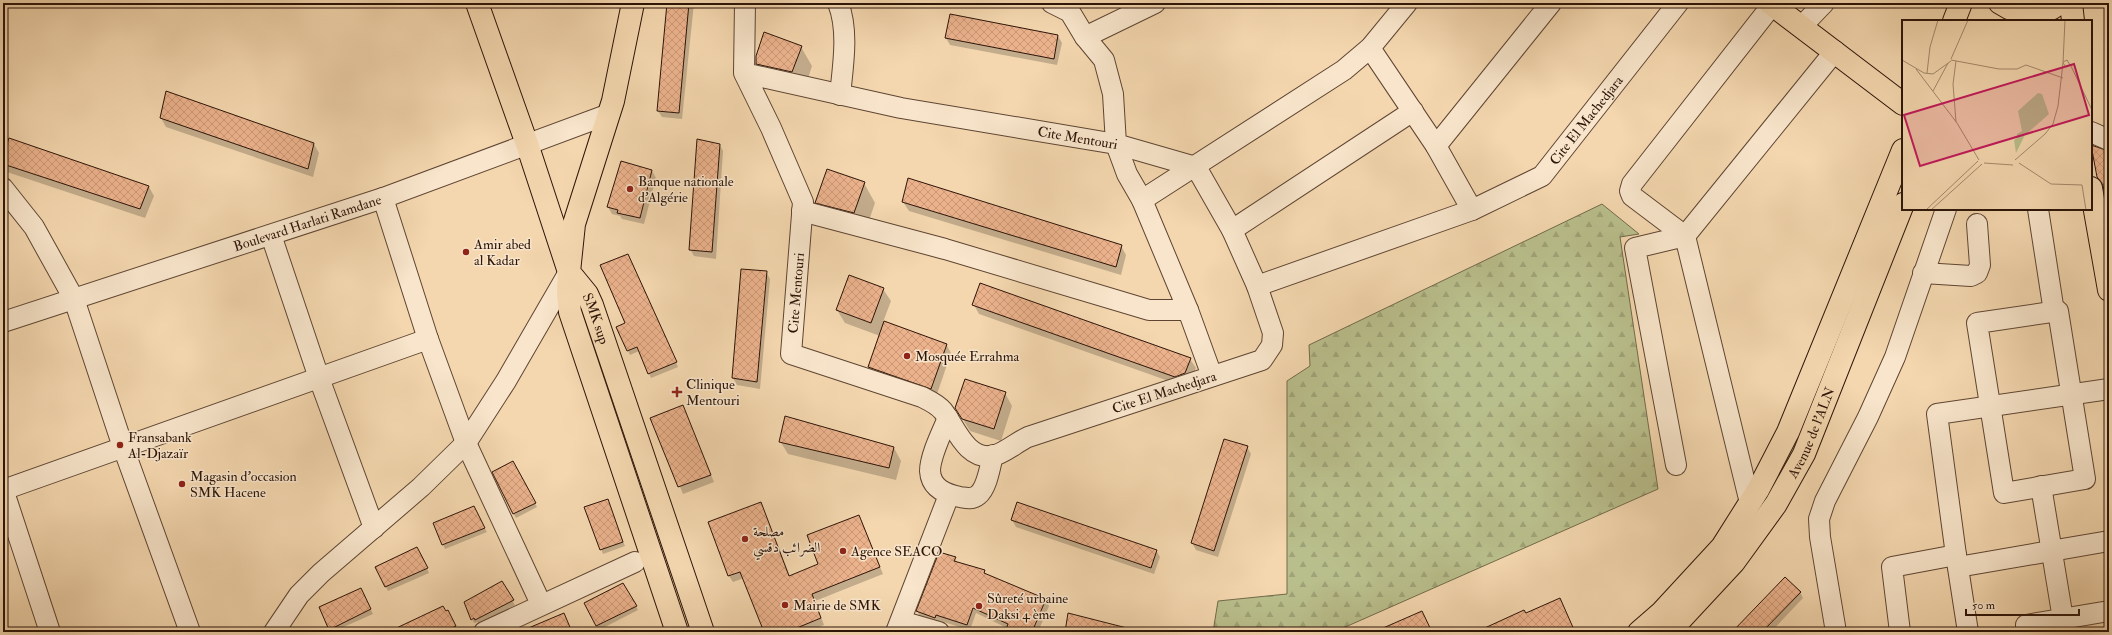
<svg xmlns="http://www.w3.org/2000/svg" width="2112" height="635" viewBox="0 0 2112 635" font-family="'IM FELL Double Pica',Amiri,serif">
	<style>
		.forest { fill: url(#forest-firs); stroke: #726a4a }
		.shadow { fill: #0003 }
		.building { fill: url(#building-cross-hatch); stroke: #2c1408 }
		.lines { fill: none; stroke-linecap: round; stroke-linejoin: round }
		.minor-casing { stroke: #5e4532; stroke-width: 22 }
		.major-casing { stroke: #2c1408; stroke-width: 24 }
		.minor { stroke: #f8e5cb; stroke-width: 20 }
		.major { stroke: #f4d7af; stroke-width: 22 }
		.poi-dot { fill: #8f2418; stroke: #f8e5cb; stroke-width: 1.5 }
		.labels { text-anchor: middle; stroke-width: 3; stroke-linejoin: round; paint-order: stroke }
		.street-label { font-size: 14px; fill: #2c1408; stroke: #f8e5cb }
		.poi-label { font-size: 14px; fill: #2c1408; stroke: #f8e5cb; text-anchor: start }
		.inset-road { fill: none; stroke: #a4896c; stroke-width: 1 }
		.view { fill: #c2185b; fill-opacity: 0.15; stroke: #c2185b; stroke-width: 2 }
		.inset-edge { fill: none; stroke: #2c1408; stroke-width: 2 }
	</style>
	<defs>
		<pattern id="forest-firs" width="22" height="20" patternUnits="userSpaceOnUse"><rect width="22" height="20" fill="#b9bf8c"/><path d="M5 1l3.5 6h-7zM16 11l3.5 6h-7z" fill="#9fa377"/></pattern>
		<pattern id="building-cross-hatch" width="8" height="8" patternUnits="userSpaceOnUse"><rect width="8" height="8" fill="#ebb28c"/><path d="M0 0l8 8M0 8l8-8" fill="none" stroke="#ca9877"/></pattern>
	</defs>
	<rect width="100%" height="100%" fill="#f4d7af"/>
	<filter id="stains"><feTurbulence type="fractalNoise" baseFrequency=".005" numOctaves="4"/><feColorMatrix values="0 0 0 0 .2 0 0 0 0 .09 0 0 0 0 .02 0 0 0 .5 -.17"/></filter>
	<radialGradient id="worn" r=".72"><stop offset=".6" stop-color="#630" stop-opacity="0"/><stop offset="1" stop-color="#630" stop-opacity=".3"/></radialGradient>
	<path class="forest" d="M1602,204L1639,234L1620,237L1658,489L1334,632H1213L1218,601L1287,594V381L1310,366L1309,345Z"/>
	<g class="shadow">
		<path d="M669,3H694L682,119L662,117L658,111Z"/>
		<path d="M1058,36L1062,43L1057,65L950,45L946,38Z"/>
		<path d="M801,47L812,66L804,91L768,84L757,64Z"/>
		<path d="M161,118L314,144L319,153L313,177L166,127Z"/>
		<path d="M9,140L149,187L154,196L145,218L7,172L3,161Z"/>
		<path d="M719,144L723,151L716,259L694,256L690,249Z"/>
		<path d="M622,162L652,171L656,178L644,224L622,219L620,216L612,214L608,207Z"/>
		<path d="M864,183L875,203L865,232L827,222L816,202Z"/>
		<path d="M903,202L1121,246L1126,255L1121,275L909,211Z"/>
		<path d="M630,260L678,367L651,378L639,351L630,355L617,328L626,324Z"/>
		<path d="M766,272L770,279L760,389L737,385L733,378Z"/>
		<path d="M883,289L891,301L883,322L946,344L951,353L936,397L874,376L869,367L880,336L845,323L837,310Z"/>
		<path d="M974,305L1190,359L1196,368L1190,382L1180,385L979,314Z"/>
		<path d="M1005,393L1012,406L1001,441L970,431L956,408Z"/>
		<path d="M682,406L714,482L683,494L652,418Z"/>
		<path d="M803,423L863,438L864,441L894,448L901,461L896,480L788,454L780,441Z"/>
		<path d="M1225,440L1247,447L1251,454L1218,557L1196,550L1192,543Z"/>
		<path d="M512,463L537,507L516,518L513,513Z"/>
		<path d="M761,503L790,576L820,564L859,516L883,574L815,601L824,625L807,632H765L744,578L733,582L729,576Z"/>
		<path d="M1018,503L1156,550L1160,557L1154,574L1016,527L1012,520Z"/>
		<path d="M610,505L625,546L603,554L585,507Z"/>
		<path d="M473,508L487,532L445,549L434,524Z"/>
		<path d="M419,552L429,573L388,591L386,587Z"/>
		<path d="M955,558L957,563L984,571L987,576L1045,600L1049,606L1038,632H1006L1007,628L976,613L970,630L940,621L939,623L921,618L917,611Z"/>
		<path d="M501,583L515,605L479,624L478,622L474,623L472,619Z"/>
		<path d="M623,584L638,610L599,630L585,603Z"/>
		<path d="M1800,592L1803,598L1771,632H1734Z"/>
		<path d="M363,593L373,614L332,632L330,629Z"/>
		<path d="M446,613L450,616L458,631L407,632Z"/>
		<path d="M1069,614L1139,632H1066Z"/>
	</g>
	<g class="building">
		<path d="M667,3H689L679,113L657,111Z"/>
		<path d="M950,14L1058,35L1054,59L945,38Z"/>
		<path d="M764,32L802,46L792,72L756,64V56Z"/>
		<path d="M166,91L314,143L308,169L160,118Z"/>
		<path d="M9,138L149,186L140,209L3,164V157Z"/>
		<path d="M697,139L720,144L712,252L689,250Z"/>
		<path d="M2091,145L2109,151V208L2107,209L2103,185L2097,177Z"/>
		<path d="M621,161L652,170L640,218L617,213L618,210L607,207Z"/>
		<path d="M827,169L865,182L854,213L815,203Z"/>
		<path d="M908,178L1122,245L1116,267L902,202Z"/>
		<path d="M628,254L677,362L648,374L637,347L627,351L616,327L625,323L600,265Z"/>
		<path d="M741,269L767,271L757,382L732,378Z"/>
		<path d="M849,275L884,288L871,323L836,310Z"/>
		<path d="M980,283L1191,358L1185,373L1175,377L972,305Z"/>
		<path d="M884,321L947,344L931,389L868,367Z"/>
		<path d="M965,379L1006,392L994,429L962,419L955,408Z"/>
		<path d="M683,405L711,475L678,487L650,418Z"/>
		<path d="M785,416L894,447L889,468L779,442Z"/>
		<path d="M1224,439L1248,446L1214,551L1191,543Z"/>
		<path d="M513,461L536,503L513,514L492,472Z"/>
		<path d="M608,499L623,542L600,550L584,507Z"/>
		<path d="M761,502L789,576L818,564L807,535L859,515L880,567L812,594L821,618L787,632H764L740,572L728,576L708,522Z"/>
		<path d="M1017,502L1157,550L1151,568L1011,520Z"/>
		<path d="M474,506L485,528L442,545L433,523Z"/>
		<path d="M417,547L428,568L385,587L375,567Z"/>
		<path d="M939,552L956,557L954,561L985,570L984,573L1046,599L1032,632H1005L1008,624L973,608L967,625L936,615L935,618L916,611Z"/>
		<path d="M1785,577L1801,592L1762,632H1732Z"/>
		<path d="M502,581L514,600L475,620L474,618L471,620L464,602Z"/>
		<path d="M623,583L637,606L596,626L584,603Z"/>
		<path d="M361,588L371,609L329,630L319,607Z"/>
		<path d="M1560,598L1575,632H1476L1524,610L1526,613Z"/>
		<path d="M443,606L446,611L448,610L456,626L444,632H388Z"/>
		<path d="M1422,611L1432,632H1374Z"/>
		<path d="M564,613L572,632H519Z"/>
		<path d="M1068,613L1127,628L1126,632H1065Z"/>
	</g>
	<g class="lines">
		<g class="minor-casing">
			<g id="minor">
				<path d="M838,3C849,30 843,66 840,95"/>
				<path d="M1052,3L1070,12L1085,37L1104,60L1113,94L1116,144L1127,174L1142,200L1188,310L1212,376"/>
				<path d="M1772,5L1632,184L1630,191L1632,196L1685,236L1835,51"/>
				<path d="M1802,26L1824,3"/>
				<path d="M1085,37L1155,3"/>
				<path d="M1370,48L1436,146L1472,210"/>
				<path id="s1" d="M744,73L901,108L1116,144L1196,167L1232,230L1257,286L1273,333L1272,345L1262,360L1028,437C1017,442 1005,453 993,456C966,460 956,428 943,411C937,404 930,401 922,397L791,354L803,202L771,128L744,73L745,3"/>
				<path d="M2091,132L2109,140"/>
				<path d="M1436,146L1551,3"/>
				<path d="M3,188L34,227L74,299L123,447L190,632"/>
				<path d="M383,198L428,339L466,443L541,604"/>
				<path d="M1142,200L1344,70L1370,48L1407,3"/>
				<path d="M2038,209L2054,312"/>
				<path d="M802,211L945,249L1149,310H1188"/>
				<path d="M1232,230L1413,111"/>
				<path d="M271,235L319,378L374,528"/>
				<path d="M1923,273L1971,276L1977,273L1980,265L1977,224"/>
				<path id="s2" d="M1257,286L1472,210L1542,176L1678,3"/>
				<path d="M2058,311L2085,479L2004,493L1977,323Z"/>
				<path id="s3" d="M3,322L383,198L609,114"/>
				<path d="M948,418C942,432 930,456 930,471C931,488 945,494 960,497C966,498 972,500 978,495C987,488 990,467 993,455"/>
				<path d="M1676,465L1635,248L1685,236L1750,503"/>
				<path d="M2041,486L2063,619"/>
				<path d="M3,489L50,632"/>
				<path d="M3,490L428,339"/>
				<path d="M1958,567L2109,541"/>
				<path d="M901,621L939,632"/>
				<path d="M274,632L299,595L321,573L421,487L466,443L506,381L569,272"/>
				<path d="M484,632L635,562"/>
				<path d="M896,632L949,495"/>
				<path d="M1836,632L1820,537L1819,519L1825,501L1868,417L1895,357L1946,209"/>
				<path d="M1900,632L1892,567L1956,555"/>
				<path d="M1968,632L1956,555L1937,414L2109,389"/>
				<path d="M2027,632L2026,625L2109,611"/>
			</g>
		</g>
		<g class="major-casing">
			<g id="major">
				<path d="M477,3L527,144L569,272L568,295L570,312L677,632"/>
				<path id="s4" d="M633,3L613,101L574,224L569,272L587,294L592,305L703,632"/>
				<path d="M1770,3L1903,104"/>
				<path d="M2000,3C2022,17 2038,19 2060,3"/>
				<path d="M2071,3L2073,21"/>
				<path d="M1954,21L1961,3"/>
				<path d="M2091,188L2109,290"/>
				<path d="M1639,632L1662,612L1722,547L1758,490L1788,432L1903,150"/>
				<path id="s5" d="M1669,632L1734,562L1776,504L1804,454L1903,204"/>
			</g>
		</g>
		<use href="#minor" class="minor"/>
		<use href="#major" class="major"/>
	</g>
	<g class="poi-dot">
		<circle cx="630" cy="189" r="4"/>
		<circle cx="466" cy="252" r="4"/>
		<circle cx="907" cy="356" r="4"/>
		<path d="M675 386h4v4h4v4h-4v4h-4v-4h-4v-4h4z"/>
		<circle cx="120" cy="445" r="4"/>
		<circle cx="182" cy="484" r="4"/>
		<circle cx="745" cy="539" r="4"/>
		<circle cx="843" cy="551" r="4"/>
		<circle cx="785" cy="605" r="4"/>
		<circle cx="979" cy="606" r="4"/>
	</g>
	<g class="labels">
		<g class="street-label">
			<text dy="5" stroke="none"><textPath href="#s2" startOffset="377">Cite El Machedjara</textPath></text>
			<text dy="5" stroke="none"><textPath href="#s1" startOffset="340">Cite Mentouri</textPath></text>
			<text dy="5" stroke="none"><textPath href="#s3" startOffset="320">Boulevard Harlati Ramdane</textPath></text>
			<text dy="5" stroke="none"><textPath href="#s1" startOffset="1258">Cite Mentouri</textPath></text>
			<text dy="5" stroke="none"><textPath href="#s4" startOffset="332">SMK sup</textPath></text>
			<text transform="translate(1164 392) rotate(-18)" y="5">Cite El Machedjara</text>
			<text dy="5" stroke="none"><textPath href="#s5" startOffset="247">Avenue de l'ALN</textPath></text>
		</g>
		<g class="poi-label">
			<text x="638" y="186">Banque nationale<tspan x="638" dy="16">d'Algérie</tspan></text>
			<text x="474" y="249">Amir abed<tspan x="474" dy="16">al Kadar</tspan></text>
			<text x="915" y="361">Mosquée Errahma</text>
			<text x="686" y="389">Clinique<tspan x="686" dy="16">Mentouri</tspan></text>
			<text x="128" y="442">Fransabank<tspan x="128" dy="16">Al-Djazaïr</tspan></text>
			<text x="190" y="481">Magasin d'occasion<tspan x="190" dy="16">SMK Hacene</tspan></text>
			<text x="753" y="536">مصلحة<tspan x="753" dy="16">الضرائب دقسي</tspan></text>
			<text x="851" y="556">Agence SEACO</text>
			<text x="987" y="603">Sûreté urbaine<tspan x="987" dy="16">Daksi 4 ème</tspan></text>
			<text x="793" y="610">Mairie de SMK</text>
		</g>
	</g>
	<g transform="translate(1902 20)">
		<rect width="190" height="190" fill="#f4d7af"/>
		<path d="M136,73L140,74L147,94L123,115L114,133L112,120L115,118V114L120,111L116,91Z" fill="#b9bf8c"/>
		<path class="inset-road" d="M49,39L66,0M0,40L22,53L31,54L49,41M49,40L97,49H115L124,45L161,58M54,41L51,64L54,102M161,42L165,40L168,45L164,47L161,43L163,0M168,44L190,90M14,49L55,103L77,140M25,53L28,27L36,0M31,71L46,43M113,140L143,114L151,104L156,86L161,43M82,143L111,145M117,143L149,164L180,165L184,190M24,190L76,141M29,190L80,144"/>
		<path class="view" d="M172,44L187,95L18,146L2,95Z"/>
		<rect width="190" height="190" class="inset-edge"/>
	</g>
	<rect width="2112" height="635" fill="none" stroke="#f4d7af" stroke-width="16"/>
	<rect x="4" y="4" width="2104" height="627" fill="none" stroke="#2c1408" stroke-width="2"/>
	<rect x="8" y="8" width="2096" height="619" fill="none" stroke="#2c1408"/>
	<path d="M1966 609v6h113v-6" fill="none" stroke="#2c1408" stroke-width="2"/>
	<text x="1972" y="609" font-size="12" fill="#2c1408" stroke="#f8e5cb" stroke-width="3" paint-order="stroke">50 m</text>
	<rect width="100%" height="100%" filter="url(#stains)"/>
	<rect width="100%" height="100%" fill="url(#worn)"/>
</svg>
